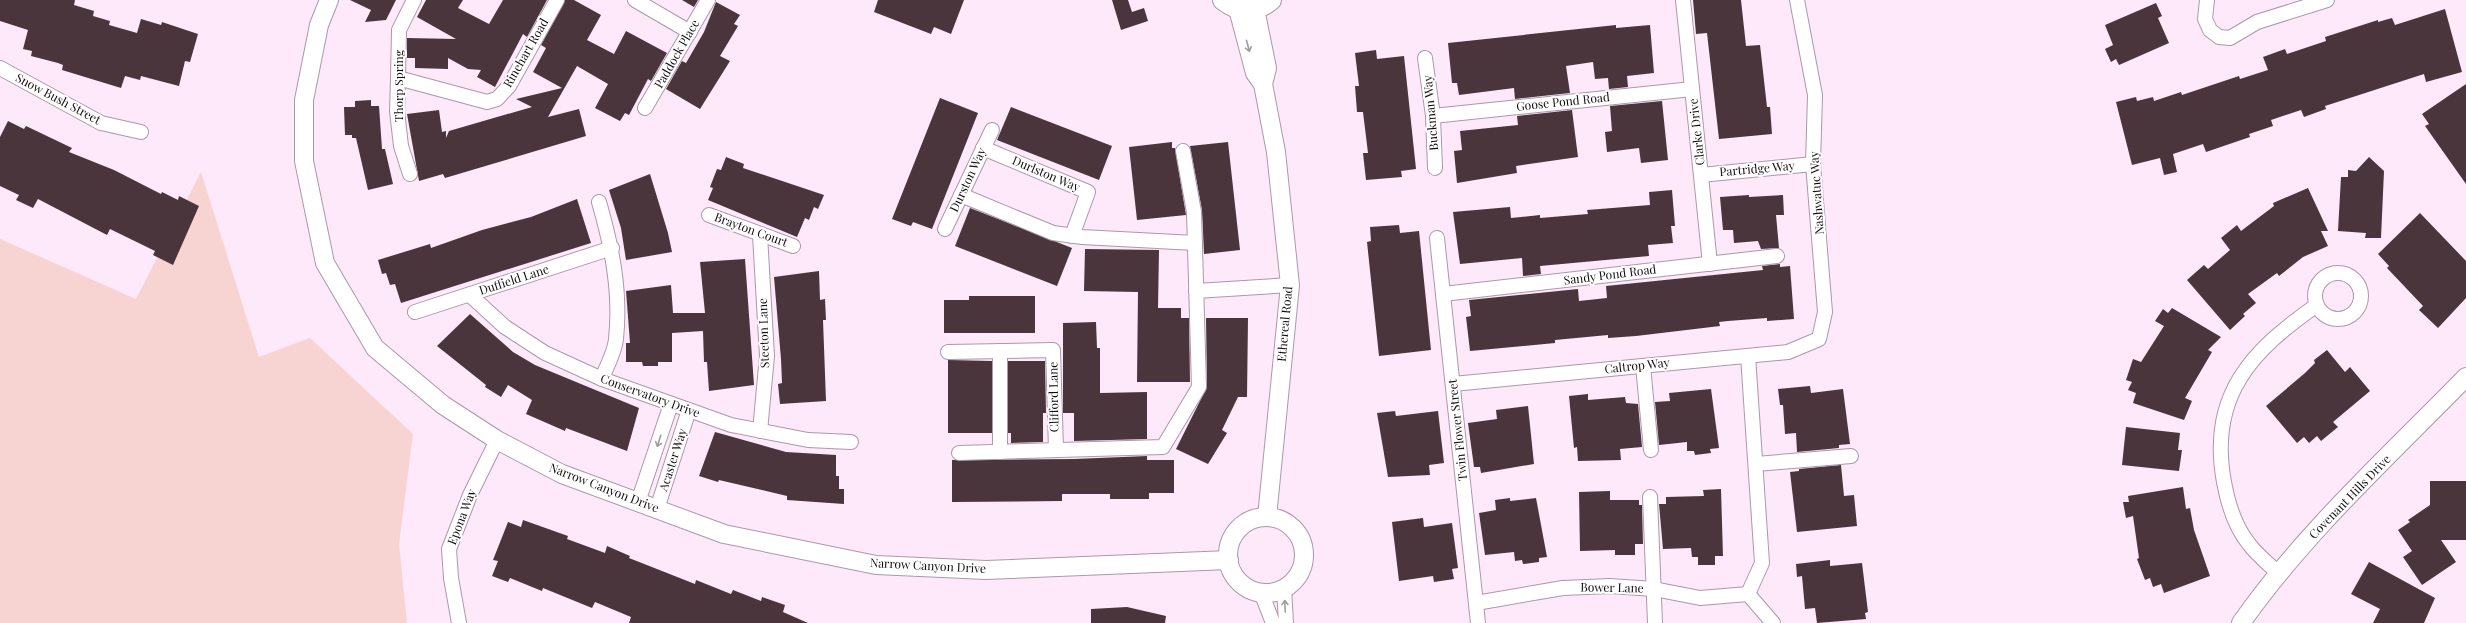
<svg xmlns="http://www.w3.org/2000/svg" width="2466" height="623" viewBox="0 0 2466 623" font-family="'Playfair Display',serif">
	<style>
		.green { fill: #f7d4d2 }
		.building { fill: #4a353c }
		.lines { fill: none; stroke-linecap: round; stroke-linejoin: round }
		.minor-casing { stroke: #ab98a9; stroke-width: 16 }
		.tertiary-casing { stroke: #ab98a9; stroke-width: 20 }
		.secondary-casing { stroke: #ab98a9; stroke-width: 22 }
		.minor { stroke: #fff; stroke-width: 14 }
		.tertiary { stroke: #fff; stroke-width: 18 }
		.secondary { stroke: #fff; stroke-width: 20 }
		.oneway { stroke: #a09d9f }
		.labels { text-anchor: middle; stroke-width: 4; stroke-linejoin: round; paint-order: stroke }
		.street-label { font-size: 12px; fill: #110b10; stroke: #fff }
	</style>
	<rect width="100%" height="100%" fill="#fde9fa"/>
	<path class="green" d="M201,172L259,357L310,338L413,434L399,544L407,623H0V239L136,299Z"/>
	<g class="building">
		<path d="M0,0H75L74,5L94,11L93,16L110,21L109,25L137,33L141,19L161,25L162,22L198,34L190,62L185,61L179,86L141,76L140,80L125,76L121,88L62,70L63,65L58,63L31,56L32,51L23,49L28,30L0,21Z"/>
		<path d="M350,0H396L386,20L365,22L371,10Z"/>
		<path d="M426,0H463L458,8L489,24L503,0H547L527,37L523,34L495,87L477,77L481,70L468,69L448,58V69L415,68V58H407V38L456,39L417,17Z"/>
		<path d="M565,0H574L601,15L587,40L614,54L626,31L667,53L651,81L648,79L629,115L625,113L620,121L595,108L608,84L577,66L548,117L579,109L586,136L445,178L443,174L419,181L407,114L439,110L442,132L446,131V138L449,131L532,107L516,99L562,88L533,72L546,48L541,45Z"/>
		<path d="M682,0H698L694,7Z"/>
		<path d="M878,0H964L951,34L934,27L931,34L874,12Z"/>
		<path d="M1112,0H1128L1132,12L1144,8L1148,21L1121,30Z"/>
		<path d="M1693,0H1741L1746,46L1760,45L1767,107H1770L1772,134L1719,139L1707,33L1696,34Z"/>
		<path d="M716,2L740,15L734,24L738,26L720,56L730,61L700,109L666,89L682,61L686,63L704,32Z"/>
		<path d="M2156,3L2162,16L2158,18L2169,43L2119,65L2116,59L2111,62L2105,49L2113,45L2105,25Z"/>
		<path d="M2445,9L2462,72L2426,82L2424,74L2325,106L2326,109L2304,117L2301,110L2271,120L2273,126L2249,134L2250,137L2206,152L2203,144L2173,154L2177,172L2164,175L2160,158L2132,165L2116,102L2136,97L2137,101L2153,97L2154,101L2181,92L2182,95L2239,76L2240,79L2268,70L2263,57L2285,49L2287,54L2326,41L2325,37L2378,20V22L2392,18L2395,25Z"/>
		<path d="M1616,25V28L1650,25L1654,73L1627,76L1628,87L1609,89L1608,78L1595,79L1593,62L1566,66L1570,93L1515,99L1514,88L1459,95L1457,83H1452L1448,43Z"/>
		<path d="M1376,50L1377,59L1404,56L1416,169L1401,171L1402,177L1366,180L1363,153H1368L1363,112H1357L1355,86H1359L1355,53Z"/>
		<path d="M2466,84V184L2425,126L2429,124L2422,114Z"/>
		<path d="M940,98L978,113L932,229L913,222L911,226L892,219Z"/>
		<path d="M371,100V106H379L382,149H385L393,184L368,190L356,138H352V135H345L344,107H355V101Z"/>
		<path d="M1662,101L1668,160L1641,163L1639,148L1607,152L1605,132L1612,131L1610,106Z"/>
		<path d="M1011,107L1112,146L1099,180L997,140Z"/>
		<path d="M1572,110L1578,157L1516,166L1517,173L1457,183L1454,151L1462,150L1460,131L1518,125L1517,116Z"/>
		<path d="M8,121L24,129L26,126L72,148L69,152L114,170L161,194L162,192L178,200L179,196L199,206L173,265L153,255L155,251L110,229L107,235L38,199L33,208L16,200L19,195L0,186V137Z"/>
		<path d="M1172,142V148H1175L1186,215L1137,220L1129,147Z"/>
		<path d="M1228,142L1240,250L1204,254L1202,210L1190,146Z"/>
		<path d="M726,157L744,164L743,168L824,195L818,209L814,207L809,220L805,218L797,237L708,200L713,188L710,187L717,169L721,170Z"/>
		<path d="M2369,157L2384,171L2381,238H2365L2366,233L2338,231L2341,177H2348V170L2356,171Z"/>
		<path d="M650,174L668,233L672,252L626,260L621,228L609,190Z"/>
		<path d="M2308,188L2328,231H2321L2328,246L2303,257L2279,276L2277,273L2248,294L2256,303L2243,314L2245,316L2230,330L2187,280L2204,265L2208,269L2230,250L2221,238L2237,225L2241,231L2274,206L2273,203Z"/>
		<path d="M1672,190L1675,226H1671L1673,243L1648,245L1649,256L1540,266L1541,274L1523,276L1522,258L1460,264L1453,212L1510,207L1511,218L1540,215V218L1588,214L1587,210L1650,205L1649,192Z"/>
		<path d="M1749,195V197L1783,195L1784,215H1776L1779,248L1761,249L1758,241L1734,243L1733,230H1723L1720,197Z"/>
		<path d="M577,199L591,243L401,303L395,284L390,285L386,273L382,274L378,260L430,244L431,248L482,230L531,217Z"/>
		<path d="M970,208L1072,248L1057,286L955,246Z"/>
		<path d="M2420,213L2466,261V298L2438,328L2419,310L2423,306L2387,268L2389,266L2378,254Z"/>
		<path d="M1399,225L1400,233L1419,231L1431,350L1379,356L1367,242L1371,241L1370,227Z"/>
		<path d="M1085,249L1159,250L1158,308H1181V318H1189L1190,382H1137L1138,292L1084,291Z"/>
		<path d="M745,259L754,385L709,391L707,362H704L703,331L672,333V362H658V366H643L642,362H626V343H630L626,291L671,285L673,313H705L700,262Z"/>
		<path d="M1780,264V267L1790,266L1794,319L1767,321V318L1728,321L1719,322L1720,326L1636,336L1608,338V335L1555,340V343L1470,351L1466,317L1471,316L1469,300L1578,289L1579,301L1607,298L1606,286L1763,270L1762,266Z"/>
		<path d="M819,271L820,300L825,299L826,320H823L826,401L780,404L778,384L782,383L781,359L774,277Z"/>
		<path d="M969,296H1035V333H944V300H969Z"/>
		<path d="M2172,308L2221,337L2208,350L2212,352L2185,398L2192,401L2184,420L2133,403L2136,393L2128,390L2132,382L2126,380L2133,359L2141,362L2164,326L2155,321L2163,309L2168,313Z"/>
		<path d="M470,314L513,352L535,365L639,408L627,451L566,428L565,431L526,414L532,400L508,385L501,397L485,387L486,385L437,346Z"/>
		<path d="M1206,318H1248L1247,397H1238L1222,430L1227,433L1208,464L1176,449L1207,387Z"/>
		<path d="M1096,322L1097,348H1100V393L1147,392V439L1074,441V413H1063V323Z"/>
		<path d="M2327,350L2345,372L2350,367L2370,391L2333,422L2338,427L2321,441L2317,436L2309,443L2304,437L2297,443L2266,406L2305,373L2315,363L2314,360Z"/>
		<path d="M948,360L992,361V433H948Z"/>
		<path d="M1008,361H1045L1046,413H1043V442L1011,443V433H1008Z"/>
		<path d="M1810,386L1811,393L1843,389L1850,444L1839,445V448L1797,452L1796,433L1785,434L1783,405H1780L1778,389Z"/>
		<path d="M1711,389L1719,448L1710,449L1711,453L1695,455L1694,451H1687V442L1659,445L1655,402L1670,401L1669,393Z"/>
		<path d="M1588,394V400L1625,397L1626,403L1638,404L1642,447L1620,449L1621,460L1578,461L1577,447L1574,448L1569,396Z"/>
		<path d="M1528,406L1534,464L1481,473L1480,467H1474L1468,423L1497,419L1496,410Z"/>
		<path d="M1395,411L1396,416L1438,411L1444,463L1429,465L1430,475L1388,477L1377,413Z"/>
		<path d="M2126,427L2180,433L2178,450H2182L2179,471L2122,465Z"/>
		<path d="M715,432L786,452L836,455V476H839V489H844V504L787,500V496L719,480L718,482L699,476Z"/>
		<path d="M1147,456V460H1174V493H1149V499H1110V494H1062V501L952,502V460L1074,459Z"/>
		<path d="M1841,465L1844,496L1854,495L1857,526L1797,532L1790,472L1799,471V469Z"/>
		<path d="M2430,481H2466V540H2441L2456,562L2422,585L2403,557L2412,551L2398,530L2410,522L2408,520L2430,505Z"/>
		<path d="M2183,487L2186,509L2190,508L2194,530L2210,576L2164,593L2161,584L2153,587L2150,578L2145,580L2137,559L2139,558L2133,516L2126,518L2123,502H2129L2128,496Z"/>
		<path d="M1721,489L1723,556H1715V565H1698V557H1692L1691,548L1663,549L1659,504H1666V497L1704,496L1703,490Z"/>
		<path d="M1610,491V500H1639V505H1642L1643,544H1635V555H1615V550L1580,551L1579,492Z"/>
		<path d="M1510,498V501L1536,498L1547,557L1539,558V562L1523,564L1522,560L1515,561L1514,552L1485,555L1479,513L1496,510L1495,500Z"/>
		<path d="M1423,518L1424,527L1452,523L1458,568L1452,569L1454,579L1434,582L1433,576L1399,581L1392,522Z"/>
		<path d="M523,520L568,536L567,539L605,553L607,546L630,556L629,558L695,584L696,580L731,594L733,590L761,601L762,597L785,605L783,612L808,623H629L631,617L595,602L592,608L543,588L542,591L510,578L508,582L492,576L498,561L493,560L508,522L521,527Z"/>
		<path d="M1830,560V566L1862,563L1868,612L1865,613L1866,619L1817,623L1815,608L1805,609L1802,576L1797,577L1796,564Z"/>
		<path d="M2369,562L2435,598L2424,623H2373L2380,609L2351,594Z"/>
		<path d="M1127,607L1166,616L1165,623H1091V609Z"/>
	</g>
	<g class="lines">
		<g class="minor-casing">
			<g id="minor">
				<path d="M635,0L690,32"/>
				<path d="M1683,0L1710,264"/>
				<path d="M2207,0L2205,19L2210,30L2219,37L2230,38L2257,22L2327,0"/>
				<path d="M1425,58L1433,116L1435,168"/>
				<path d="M0,68L101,123L141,132"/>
				<path d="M398,78L487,102L497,99L509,86L557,0"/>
				<path d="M645,108L708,0"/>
				<path d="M1433,116L1692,89"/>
				<path d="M983,148L1088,192L1072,236"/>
				<path d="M410,174L401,146L397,111L398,78L399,30L414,0"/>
				<path d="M1701,175L1813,164"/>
				<path d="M961,195L1053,233L1082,237L1195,243"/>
				<path d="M599,202C612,247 621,292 616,339C615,352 606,367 602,379"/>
				<path d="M709,215L793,246"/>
				<path d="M945,229L992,130"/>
				<path d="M760,235L767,356L760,431"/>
				<path d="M1437,238L1478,623"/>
				<circle cx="2338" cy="296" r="23"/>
				<path d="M1196,291L1290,285"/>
				<path d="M1443,294L1777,256"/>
				<path d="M470,295L505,327L545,353L602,379L731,425L808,440L851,442"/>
				<path d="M415,312L612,248"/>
				<path d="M1000,351V452"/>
				<path d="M948,352L1053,350L1056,450"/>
				<path d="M1643,366L1651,450"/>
				<path d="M1453,384L1788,352L1819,339L1825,312L1813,164L1815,95L1797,0"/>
				<path d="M959,453L1163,447L1199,387L1194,212L1183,151"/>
				<path d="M1756,464L1851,456"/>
				<path d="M1650,497L1655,623"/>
				<path d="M638,502L671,404"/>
				<path d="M657,509L689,410"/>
				<path d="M2279,574C2269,564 2257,555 2249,544C2235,527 2228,504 2224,482C2208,396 2251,351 2317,305"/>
				<path d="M1284,588L1286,623"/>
				<path d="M1261,592L1273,623"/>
				<path d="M1748,594L1773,623"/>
				<path d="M1476,603L1563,588L1610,586L1654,589L1700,598L1748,594L1762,563L1748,356"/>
				<path d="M459,623L451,578L449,549L470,495L497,440"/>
			</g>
		</g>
		<g class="tertiary-casing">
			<g id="tertiary">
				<path d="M329,0L319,25L304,100V161L325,263L375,348L443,405L497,440L562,474L724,534L876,565L986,570L1229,560"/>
				<path d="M1238,9L1255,73L1263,84"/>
				<path d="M1255,9L1267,68L1263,84L1276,152L1290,285L1267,517"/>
				<circle cx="1266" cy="555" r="38"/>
				<path d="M2241,623C2305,532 2389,456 2466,377"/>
			</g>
		</g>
		<g class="secondary-casing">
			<path id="secondary" d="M1223,0C1238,12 1256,13 1271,0"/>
		</g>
		<use href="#minor" class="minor"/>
		<use href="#tertiary" class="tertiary"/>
		<use href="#secondary" class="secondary"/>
	</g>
	<defs><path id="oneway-shaft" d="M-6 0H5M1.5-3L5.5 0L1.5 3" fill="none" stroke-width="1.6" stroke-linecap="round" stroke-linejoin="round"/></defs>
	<g class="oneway">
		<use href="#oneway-shaft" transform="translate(1248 46) rotate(75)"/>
		<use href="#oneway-shaft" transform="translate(659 441) rotate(108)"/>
		<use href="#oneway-shaft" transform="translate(1285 606) rotate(-92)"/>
	</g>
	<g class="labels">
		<g class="street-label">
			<text transform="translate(526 53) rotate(-60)" y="4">Rinehart Road</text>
			<text transform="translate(677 54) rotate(-60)" y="4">Paddock Place</text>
			<text transform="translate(399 86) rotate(-90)" y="4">Thorp Spring</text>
			<text transform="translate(58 99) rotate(28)" y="4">Snow Bush Street</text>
			<text transform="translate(1563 102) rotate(-6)" y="4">Goose Pond Road</text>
			<text transform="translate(1431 113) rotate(-95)" y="4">Buckman Way</text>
			<text transform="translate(1697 132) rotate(-96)" y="4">Clarke Drive</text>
			<text transform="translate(1757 169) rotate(-5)" y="4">Partridge Way</text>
			<text transform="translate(1046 174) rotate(23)" y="4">Durlston Way</text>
			<text transform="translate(968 180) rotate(-65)" y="4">Durston Way</text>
			<text transform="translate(1817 193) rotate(-94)" y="4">Nashwatuc Way</text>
			<text transform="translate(751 230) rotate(20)" y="4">Brayton Court</text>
			<text transform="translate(1610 275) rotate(-7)" y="4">Sandy Pond Road</text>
			<text transform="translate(514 280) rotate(-18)" y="4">Duffield Lane</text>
			<text transform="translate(1285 324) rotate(-85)" y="4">Ethereal Road</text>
			<text transform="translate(764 333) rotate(-92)" y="4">Steeton Lane</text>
			<text transform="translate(1637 366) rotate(-6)" y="4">Caltrop Way</text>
			<text transform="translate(650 396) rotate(20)" y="4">Conservatory Drive</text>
			<text transform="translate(1054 397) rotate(-91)" y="4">Clifford Lane</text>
			<text transform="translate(1458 430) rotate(-96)" y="4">Twin Flower Street</text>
			<text transform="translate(673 460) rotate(-72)" y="4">Acaster Way</text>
			<text transform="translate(604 488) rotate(21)" y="4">Narrow Canyon Drive</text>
			<text transform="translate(2350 497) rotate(-46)" y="4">Covenant Hills Drive</text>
			<text transform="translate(462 517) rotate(-69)" y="4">Epona Way</text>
			<text transform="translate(928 566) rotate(3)" y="4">Narrow Canyon Drive</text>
			<text transform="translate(1612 588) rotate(1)" y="4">Bower Lane</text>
		</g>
	</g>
</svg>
